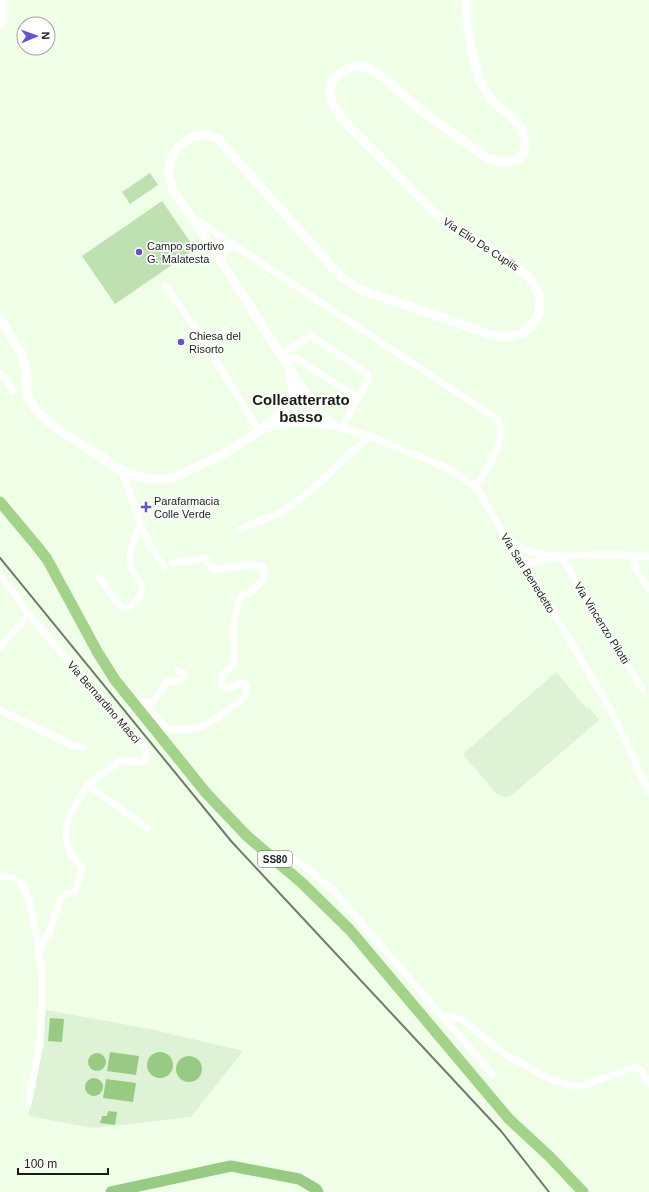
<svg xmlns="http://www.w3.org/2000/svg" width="649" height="1192" viewBox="0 0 649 1192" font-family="Arial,sans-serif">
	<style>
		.built { fill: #def3d6 }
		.green { fill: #bfe1b1 }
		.water { fill: #98ca83 }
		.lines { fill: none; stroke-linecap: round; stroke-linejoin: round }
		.river { stroke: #98ca83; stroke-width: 11 }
		.minor { stroke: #fff; stroke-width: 7 }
		.tertiary { stroke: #fff; stroke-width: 9 }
		.primary { stroke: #a3d389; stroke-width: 11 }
		.rail { stroke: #717b6d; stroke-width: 2 }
		.poi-dot { fill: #6752cb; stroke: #fff; stroke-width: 1.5 }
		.labels { text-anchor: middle; stroke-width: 3.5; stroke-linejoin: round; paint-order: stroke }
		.shield { fill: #fff; stroke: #5d625c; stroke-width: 1 }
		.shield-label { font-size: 10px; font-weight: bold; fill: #181e16 }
		.street-label { font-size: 11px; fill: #181e16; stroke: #fff }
		.poi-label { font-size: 11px; fill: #181e16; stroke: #fff; text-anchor: start }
		.district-label { font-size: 15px; font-weight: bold; fill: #181e16; stroke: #fff }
	</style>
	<rect width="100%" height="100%" fill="#efffe8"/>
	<g class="built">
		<path d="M556,672L587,709L589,708L599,720L512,795L507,797H503L497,794L494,791L463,754Z"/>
		<path d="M46,1010L150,1029L243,1051L191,1117L93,1128L28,1116L34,1090Z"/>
	</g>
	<g class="green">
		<path d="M150,173L158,185L130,204L122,192Z"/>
		<path d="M162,201L195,249L115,304L82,256Z"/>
	</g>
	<g class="water">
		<path d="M50,1018L64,1019L62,1042L48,1041Z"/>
		<path d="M110,1052L139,1056L136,1075L107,1071Z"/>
		<circle cx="160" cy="1065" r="13"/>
		<circle cx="97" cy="1062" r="9"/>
		<circle cx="189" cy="1069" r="13"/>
		<circle cx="94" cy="1087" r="9"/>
		<path d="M106,1079L136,1083L133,1102L103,1098Z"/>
		<path d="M108,1111L117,1112L115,1125L100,1123V1121H101L102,1116H107Z"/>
	</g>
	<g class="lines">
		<path class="river" d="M111,1192L231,1166L299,1179L316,1189L318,1192"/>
		<g class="minor">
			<path d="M193,218L497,419C498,422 500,425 501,428C504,444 484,474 476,487"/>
			<path d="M221,261L223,253L230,248L237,247"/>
			<path d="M165,287H167L203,340L259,431"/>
			<path d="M206,346L225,330"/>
			<path d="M281,354L311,336L368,374L369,378L342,428"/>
			<path d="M285,360L294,358L297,359L358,398"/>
			<path d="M0,372L7,380L13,391"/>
			<path d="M313,408L337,426"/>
			<path d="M304,422L339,427L369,436L445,467L476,487L507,540L554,613L613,714L649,792"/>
			<path d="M121,470C133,497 139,528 155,553C158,559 162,563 165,568"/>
			<path d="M239,530L281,512L312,490L369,436"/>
			<path d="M509,541C527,552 534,553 555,556"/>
			<path d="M633,555C634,568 641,578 649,589"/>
			<path d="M561,556L611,640L643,689"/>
			<path d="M521,561L532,562L561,556L590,555H633L649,557"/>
			<path d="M0,575L29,614L93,691L130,733L143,746L146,753L143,761H125L118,762L88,785L147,828"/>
			<path d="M99,576L115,600L123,608L127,609L137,601L143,590C141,583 137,579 134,573C124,557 134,539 141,524"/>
			<path d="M0,647L29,614"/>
			<path d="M130,699L137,698L143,702L167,728L174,730H185L200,727L219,717L244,698L247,690L246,686L243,683H240C234,687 229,690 222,687L221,682L222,676L233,664L235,658L233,630L238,604L241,597L244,595L249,594L263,580L265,573L262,566L247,565L214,570L210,566L206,557L188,562L184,561L173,563"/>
			<path d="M143,702L149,703L153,702L168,681H181L184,677L183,673L178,670"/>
			<path d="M0,710L74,746L83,747"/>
			<path d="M286,869L294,859L311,871L334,891L492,1074"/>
			<path d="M0,876L10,877L21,883L30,903L42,970V1011L40,1044L28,1104"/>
			<path d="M38,952L49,932L62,896L75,891L82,870C81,862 73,859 70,852C58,827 75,805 88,785"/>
			<path d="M444,1018L449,1016L463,1020L506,1055L544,1076L558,1082L579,1087L635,1067L642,1071L649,1084"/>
		</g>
		<g class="tertiary">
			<path d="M0,25L2,22L3,6L0,0"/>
			<path d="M0,319L22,354L26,369L27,393L35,409L48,422L121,470L140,477L155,480L173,478L220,456L264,428L287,407"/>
			<path d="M289,372L292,383L293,398"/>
			<path d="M309,399C290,387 278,416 297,422C301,423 305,422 309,419C313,415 314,410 313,405L221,261L176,195L170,181L168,170L172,157L177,149L186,141L194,136L207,134L218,139L341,277L362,290L492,335L509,337L522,333L532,326L539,314L540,295L529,277L508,260L442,220L339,116L332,103L330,92L333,80L341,73L354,66L366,67L380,75L423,112L487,158C501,163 507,164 521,158L525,148L526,140L522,130L513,118L492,101L480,81L473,58L467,24L466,0"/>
			<path d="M265,427L295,421"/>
		</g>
		<path class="primary" d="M0,502L36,545L47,559L98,653L115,680L207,794L247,836L302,883L350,930L509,1119L550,1157L583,1192"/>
		<path class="rail" d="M0,558L231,841L501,1131L549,1192"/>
	</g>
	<g class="poi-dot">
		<circle cx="139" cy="252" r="4"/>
		<circle cx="181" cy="342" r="4"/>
		<path d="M144 501h4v4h4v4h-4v4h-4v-4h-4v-4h4z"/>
	</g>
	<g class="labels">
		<rect class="shield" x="258" y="851" width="34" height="16" rx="3"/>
		<g class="shield-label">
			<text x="275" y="863">SS80</text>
		</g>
		<g class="street-label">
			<text transform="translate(481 244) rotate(33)" y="4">Via Elio De Cupiis</text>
			<text transform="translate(528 573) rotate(58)" y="4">Via San Benedetto</text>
			<text transform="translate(602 623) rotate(58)" y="4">Via Vincenzo Pilotti</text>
			<text transform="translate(104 702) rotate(49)" y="4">Via Bernardino Masci</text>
		</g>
		<g class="poi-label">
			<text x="147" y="250">Campo sportivo<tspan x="147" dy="13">G. Malatesta</tspan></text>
			<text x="189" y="340">Chiesa del<tspan x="189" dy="13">Risorto</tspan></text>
			<text x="154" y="505">Parafarmacia<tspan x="154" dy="13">Colle Verde</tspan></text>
		</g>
		<g class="district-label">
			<text x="301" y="405">Colleatterrato<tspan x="301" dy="17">basso</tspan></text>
		</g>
	</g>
	<g transform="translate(36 36) rotate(88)"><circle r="19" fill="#ffffff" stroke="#a3a5a2"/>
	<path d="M0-3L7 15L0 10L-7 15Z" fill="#6752cb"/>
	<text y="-6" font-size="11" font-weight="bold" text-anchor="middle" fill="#181e16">N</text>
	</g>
	<path d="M18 1168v6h90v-6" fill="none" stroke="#181e16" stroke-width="2"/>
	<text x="24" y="1168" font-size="12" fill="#181e16" stroke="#ffffff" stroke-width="3" paint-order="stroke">100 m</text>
</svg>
